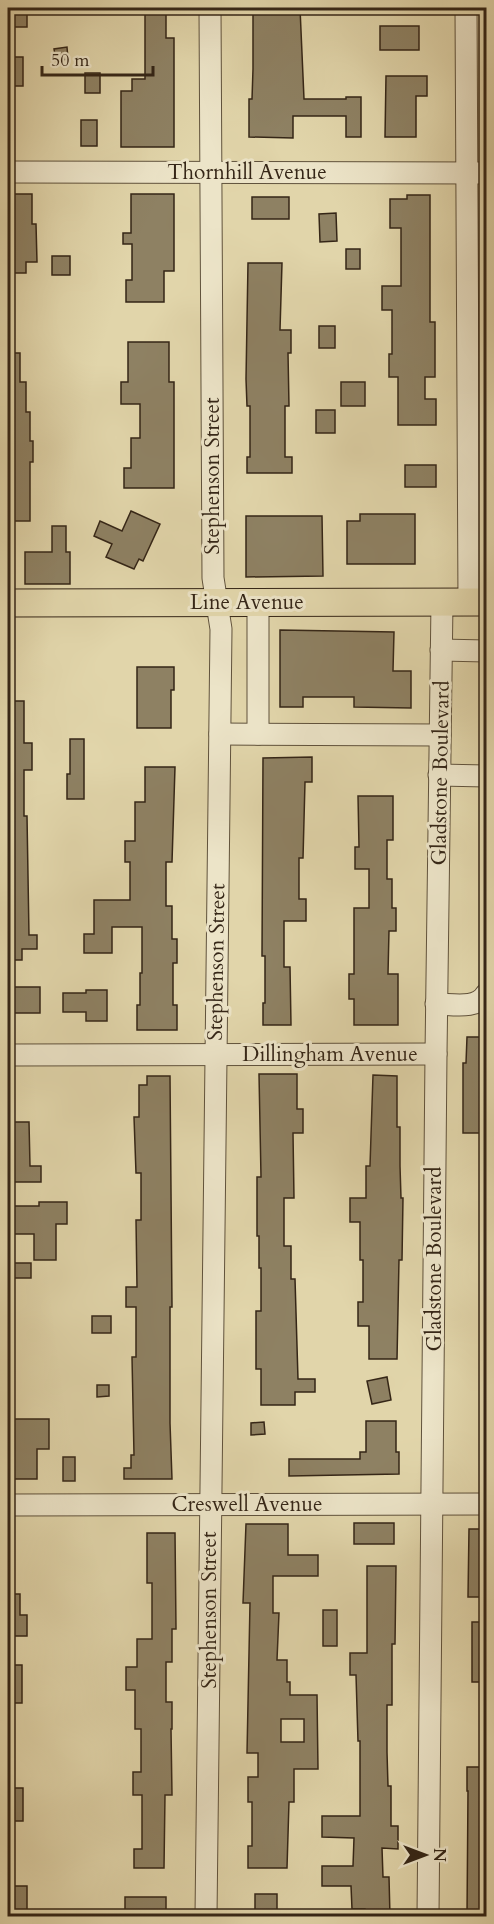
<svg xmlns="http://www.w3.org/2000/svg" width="494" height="1924" viewBox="0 0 494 1924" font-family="Cardo,serif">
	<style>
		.building { fill: #8e8163; stroke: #352617; stroke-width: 1.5; fill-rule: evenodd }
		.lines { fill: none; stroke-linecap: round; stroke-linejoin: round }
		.minor-casing { stroke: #60523c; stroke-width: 23 }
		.major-casing { stroke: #352617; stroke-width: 29 }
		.minor { stroke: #ece4c8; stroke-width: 21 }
		.major { stroke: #e1d5aa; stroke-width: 27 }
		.labels { text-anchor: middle; stroke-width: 6; stroke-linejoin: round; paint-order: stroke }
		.street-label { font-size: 21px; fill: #352617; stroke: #ece4c8 }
	</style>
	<rect width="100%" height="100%" fill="#e1d5aa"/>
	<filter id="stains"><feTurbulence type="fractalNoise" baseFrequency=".00333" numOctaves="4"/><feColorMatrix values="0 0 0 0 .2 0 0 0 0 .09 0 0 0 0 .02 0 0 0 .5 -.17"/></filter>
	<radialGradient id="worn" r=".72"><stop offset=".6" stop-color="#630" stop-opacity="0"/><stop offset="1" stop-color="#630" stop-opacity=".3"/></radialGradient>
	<g class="building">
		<rect x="8" y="8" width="19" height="19"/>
		<path d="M145,8H166V38H174V147H121V91H132V79H145Z"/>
		<path d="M253,8H300L304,99H346V97H361V137H346V116H293V138L249,137V99H252L253,69Z"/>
		<rect x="380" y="26" width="39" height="24"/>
		<path d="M67,47L68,59L56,61L54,49Z"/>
		<rect x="8" y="57" width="15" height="29"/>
		<rect x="85" y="73" width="15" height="20"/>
		<path d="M386,76H427V96H416V137H385Z"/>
		<rect x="81" y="120" width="16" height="26"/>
		<path d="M8,194H32V224H36L37,262H26V273H8Z"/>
		<path d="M131,194H174V271H164V302H126V280H132V244H123V233H131Z"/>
		<path d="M407,195H430V322H435V377H425V399H436V425H398V377H389V354H392V310H382V286H401V228H390V199H407Z"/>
		<rect x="252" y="197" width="37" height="22"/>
		<path d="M336,213L337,241L320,242L319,214Z"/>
		<rect x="346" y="249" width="14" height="20"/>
		<rect x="52" y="256" width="18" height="19"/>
		<path d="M248,263H282L280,330H291V353H288L289,406H285V457H292V473H247V457H250V406H247L246,379Z"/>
		<rect x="319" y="326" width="16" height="22"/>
		<path d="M128,342H169V382H174V488H124V468H131V438H140V404H121V382H128Z"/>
		<path d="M8,353H20V382H26V412H30V441H33V462H30V521H8Z"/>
		<rect x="341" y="382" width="24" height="24"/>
		<rect x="316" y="410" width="19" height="23"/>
		<rect x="405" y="465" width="31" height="22"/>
		<path d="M131,511L160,524L143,561L139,559L134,569L106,557L112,544L94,536L100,521L122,531Z"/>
		<path d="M360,514H415V564H347V521H360Z"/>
		<path d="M246,516H322L323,576L246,577Z"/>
		<path d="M52,526H66V552H70V584H25V552H52Z"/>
		<path d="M280,630L394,632L393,671H411V708L354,707V697H303V707H280Z"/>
		<path d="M137,667H174V690H171V728H137Z"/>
		<path d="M8,701H24V743H32V770H24V816H27L29,935H37V949H22V960H8Z"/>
		<path d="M70,739H84V799H67V774H70Z"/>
		<path d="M312,757V782H305L303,858H299V899H306V921H284V967H290L291,1025H263V1003H265V956H262L263,758Z"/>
		<path d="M145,767H175L172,862H166V906H172V939H177V963H173V1005H177V1030H137V1005H140V973H142V927H112V953H84V934H94V900H130V862H125V841H135V802H145Z"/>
		<path d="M358,796H393V840H387V879H392V908H396V931H389L388,974H398V1025H354V999H349V974H354V908H369V869H355V847H359Z"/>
		<rect x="8" y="987" width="32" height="26"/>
		<path d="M86,990H107V1021H86V1012H63V993H86Z"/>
		<path d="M467,1037H486V1133H463V1063H466Z"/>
		<path d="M259,1074H297V1109H303V1133H293L294,1198H284V1246H291V1279H295L298,1379H315V1392H295V1405H261V1369H256V1311H261V1268H259V1236H257V1177H261Z"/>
		<path d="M373,1075L397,1076V1127H400V1166L401,1198H403L402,1260H399L397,1359H369V1326H358V1302H363V1260H360V1222H350V1198H366V1166H370Z"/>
		<path d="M147,1076H170L172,1307H170V1423L172,1479H124V1468H131V1455H134L132,1357H136V1307H126V1287H137L136,1220H141V1173H136L134,1117H139V1085H147Z"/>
		<path d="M8,1122H29L30,1166H41V1182H8Z"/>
		<path d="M39,1202H67V1224H56V1260H34V1234H8V1206H39Z"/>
		<rect x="8" y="1263" width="23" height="15"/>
		<rect x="92" y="1316" width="19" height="17"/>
		<path d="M387,1377L391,1400L372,1404L367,1381Z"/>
		<path d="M97,1385H109V1396L97,1397Z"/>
		<path d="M8,1419H49V1449H37V1479H8Z"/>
		<path d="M366,1421H396V1452H399V1474L289,1476V1459H360V1452H366Z"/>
		<path d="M264,1422L265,1434L251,1435V1423Z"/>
		<rect x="63" y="1457" width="12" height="24"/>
		<rect x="354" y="1523" width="40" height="21"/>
		<path d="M246,1524H288V1555H318V1576H273V1613H279L277,1660H287V1682H290V1695H317L318,1769H294V1802H289L287,1868H248V1846H252V1802H248V1777H258V1753H247L250,1603H243ZM281,1719H304V1742H281Z"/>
		<path d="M469,1529H486V1597H468Z"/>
		<path d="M147,1533H175L176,1629H172V1662H166V1702H172V1729H171L172,1795H165L164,1868H134V1849H142V1795H133V1772H141V1729H135V1690H126V1667H137V1639H152V1583H147Z"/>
		<path d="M367,1566H396L395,1644H392V1705H387V1752L388,1786H391V1826H398V1849L382,1848L383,1877H389L390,1917H365V1909H352L351,1886H322V1866H353L354,1838L322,1837V1816H360V1741H358L356,1675H350V1653H367Z"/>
		<path d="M8,1594H20V1615H27V1636H8Z"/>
		<rect x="323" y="1610" width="14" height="36"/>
		<rect x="472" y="1622" width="14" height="60"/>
		<rect x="8" y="1665" width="14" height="38"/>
		<path d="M467,1767H486V1917H467L468,1791H467Z"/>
		<rect x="8" y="1788" width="15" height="33"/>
		<rect x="8" y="1886" width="19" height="27"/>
		<rect x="255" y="1894" width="22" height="23"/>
		<rect x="125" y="1897" width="41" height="20"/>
	</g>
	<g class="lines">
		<g class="minor-casing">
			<g id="minor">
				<path d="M466,8L469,602"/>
				<path d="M8,172L486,173"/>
				<path d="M441,650L486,651"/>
				<path d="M220,734L440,735"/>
				<path d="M258,734V602"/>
				<path d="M439,775L486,776"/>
				<path d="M436,1004C452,1004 477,1010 486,994"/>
				<path d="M8,1055L436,1054"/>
				<path d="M8,1505L486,1504"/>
				<path d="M206,1916L221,629L213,578L210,8"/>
				<path d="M428,1916L436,1054L442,602"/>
			</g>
		</g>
		<g class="major-casing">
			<path id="major" d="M8,603L486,602"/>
		</g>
		<use href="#minor" class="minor"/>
		<use href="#major" class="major"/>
	</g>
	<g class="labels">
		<g class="street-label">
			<text x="247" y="179">Thornhill Avenue</text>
			<text transform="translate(212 476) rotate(-90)" y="7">Stephenson Street</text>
			<text x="247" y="609">Line Avenue</text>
			<text transform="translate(440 773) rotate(-89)" y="7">Gladstone Boulevard</text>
			<text transform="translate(216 962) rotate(-89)" y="7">Stephenson Street</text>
			<text x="330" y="1061">Dillingham Avenue</text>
			<text transform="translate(434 1259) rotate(-90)" y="7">Gladstone Boulevard</text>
			<text x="247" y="1511">Creswell Avenue</text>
			<text transform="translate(209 1610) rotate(-90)" y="7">Stephenson Street</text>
		</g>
	</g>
	<rect width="494" height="1924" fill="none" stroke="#e1d5aa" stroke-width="30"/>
	<rect x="9" y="9" width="476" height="1906" fill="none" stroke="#352617" stroke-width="3"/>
	<rect x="15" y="15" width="464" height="1894" fill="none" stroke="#352617" stroke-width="1.5"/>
	<g transform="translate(425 1855) rotate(90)" stroke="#ece4c8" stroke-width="4.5" paint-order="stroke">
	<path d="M0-4.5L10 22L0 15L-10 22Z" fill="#352617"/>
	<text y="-9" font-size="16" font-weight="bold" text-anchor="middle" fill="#352617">N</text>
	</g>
	<path d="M42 66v9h111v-9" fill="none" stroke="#352617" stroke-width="3"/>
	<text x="51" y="66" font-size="18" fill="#352617" stroke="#ece4c8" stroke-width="4.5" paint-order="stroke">50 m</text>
	<rect width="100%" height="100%" filter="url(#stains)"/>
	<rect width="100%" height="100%" fill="url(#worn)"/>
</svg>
